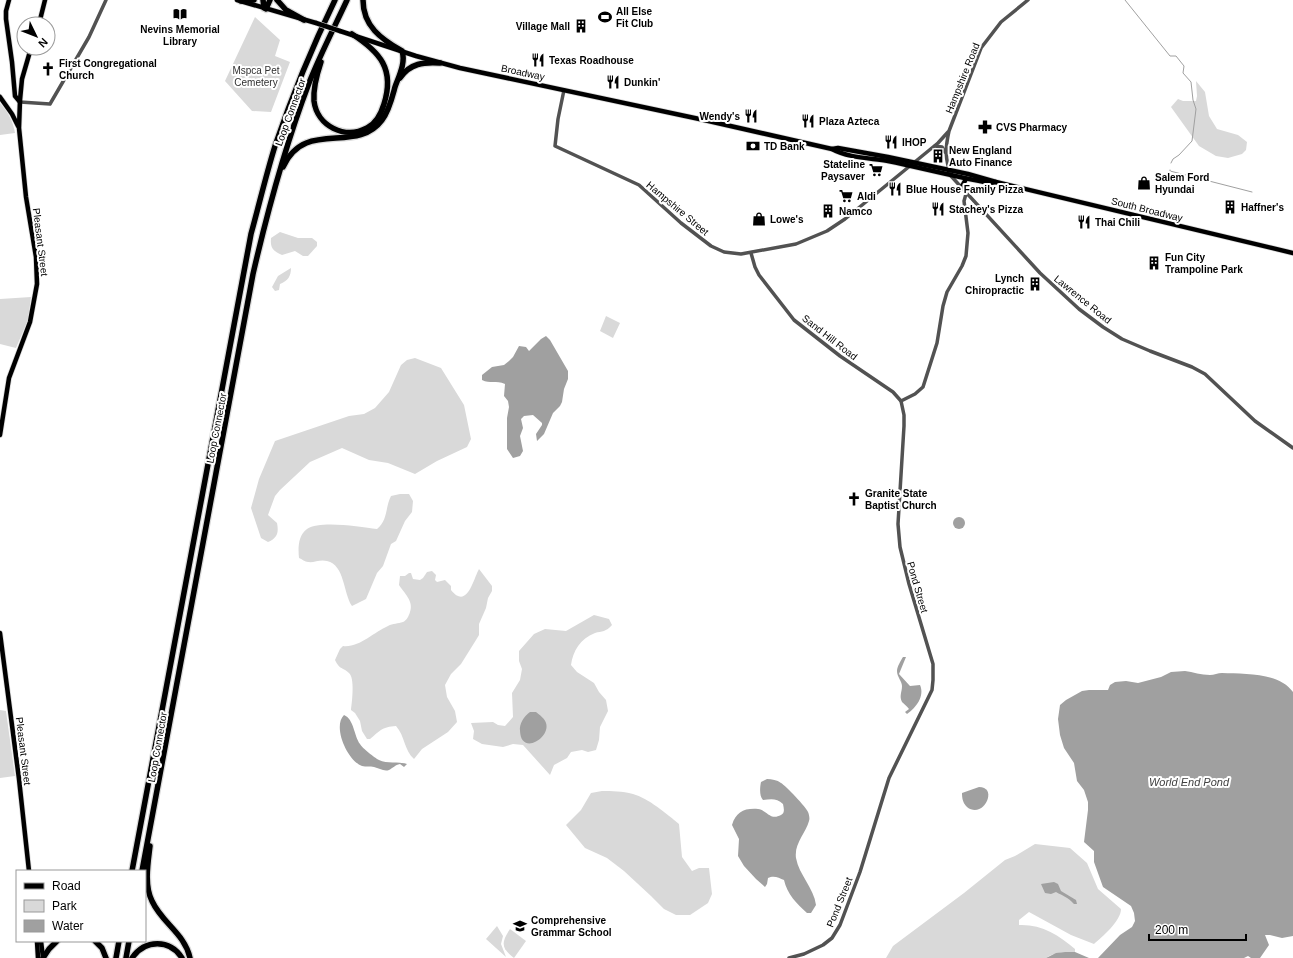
<svg xmlns="http://www.w3.org/2000/svg" width="1293" height="958" viewBox="0 0 1293 958" font-family="Helvetica,sans-serif">
	<style>
		.green { fill: #d9d9d9 }
		.water { fill: #a0a0a0 }
		.lines { fill: none; stroke-linecap: round; stroke-linejoin: round }
		.stream { stroke: #a0a0a0; stroke-width: 1 }
		.major-casing { stroke: #dbdbdb; stroke-width: 6 }
		.highway-casing { stroke: #dbdbdb; stroke-width: 8 }
		.minor { stroke: #525252; stroke-width: 3.5 }
		.major { stroke: #000; stroke-width: 4.5 }
		.highway { stroke: #000; stroke-width: 5.5 }
		.major-bridge-casing { stroke: #dbdbdb; stroke-width: 6; stroke-linecap: butt }
		.major-bridge { stroke: #000; stroke-width: 4.5 }
		.labels { text-anchor: middle; stroke-width: 4; stroke-linejoin: round; paint-order: stroke }
		.poi-label { font-size: 10px; font-weight: bold; fill: #000; stroke: #fff; text-anchor: start }
		.park-label { font-size: 10px; fill: #303030; stroke: #fff }
		.street-label { font-size: 10px; fill: #000; stroke: #fff }
		.water-label { font-size: 11px; font-style: italic; fill: #414141; stroke: #fff }
	</style>
	<rect width="100%" height="100%" fill="#fff"/>
	<g class="green">
		<path d="M255,17L280,40L275,56L290,62L271,112L252,111L225,81Z"/>
		<path d="M1196,81L1205,92L1209,116L1217,129L1238,135L1247,142L1246,150L1242,154L1228,158L1216,156L1199,146L1171,107L1178,99L1183,101H1196L1197,96Z"/>
		<path d="M0,103C8,112 13,121 15,133L0,135Z"/>
		<path d="M280,232L298,238H312L317,242V246L308,256H303L295,251L282,255C273,251 270,248 271,238Z"/>
		<path d="M291,268C291,276 288,281 280,284L279,290L275,291L272,287L278,276Z"/>
		<path d="M31,297L28,320L16,348L0,344V299Z"/>
		<path d="M606,316L620,323L613,338L600,331Z"/>
		<path d="M415,358L441,368L464,405L471,439L467,447L437,461L415,474L388,463L369,460L342,448L310,462L280,490L275,496L268,515L277,523C279,533 277,538 268,542L261,538L251,508L259,479L275,441L349,416L364,414L375,408L389,392L401,365L407,360Z"/>
		<path d="M400,494H409L413,501L412,512L405,521L396,541L391,544L383,566L377,573L366,599L352,606C343,593 345,565 327,561C320,559 314,563 308,562C305,562 302,559 299,558C298,549 298,535 307,529C321,520 360,527 377,529C388,520 385,508 391,496Z"/>
		<path d="M479,569L492,586V591L488,598L486,608L479,624V635L476,640L461,664L451,674L445,685L447,697L455,711L457,722L448,732L422,749L414,759C404,750 405,736 396,726C382,727 381,730 370,739H367L362,731L360,721L355,713L351,710C352,702 355,678 349,673C341,666 340,670 335,660L340,649L343,646C359,648 374,632 388,626C393,623 398,624 403,622C406,621 409,616 410,612C414,601 404,593 399,585L400,576H405L409,573H411L413,579L420,580L423,578L427,572L432,571L436,575L435,580L437,582L445,580L451,586V590C467,610 473,580 479,569Z"/>
		<path d="M594,615L609,619L612,625C606,632 602,631 595,633C580,639 573,651 571,665L577,672L594,683L599,692L606,700L608,711L600,727L599,740L596,750L588,752L582,750L571,752L567,758L554,765L550,775L523,745L513,744L503,747L482,744L473,739L474,731L471,723L493,722L498,725L505,726L513,717L512,693L520,680L522,669L519,661V651L534,634L545,629L566,631Z"/>
		<path d="M0,710L6,711L15,776L0,778Z"/>
		<path d="M602,791C612,791 622,791 633,794C648,798 667,814 679,824L682,857L692,871L699,868H709L712,894L708,903L690,915H676L664,909L651,896L624,871L607,858L585,848L566,825L581,810L591,793Z"/>
		<path d="M1035,844L1070,848L1087,863L1098,889L1121,909C1121,921 1102,937 1094,944L1071,935L1029,912L1019,920V925C1041,924 1059,935 1075,949V952C1066,952 1054,952 1046,958H886L893,946L964,893L1005,860L1015,856Z"/>
		<path d="M497,926L503,936L501,944L506,957L486,939Z"/>
		<path d="M510,929L526,941L514,958C501,948 501,943 510,929Z"/>
	</g>
	<g class="water">
		<path d="M546,336L550,340L568,371V379L564,389L562,402L560,406L553,413L544,434L537,441L536,434L542,425V423L533,415L524,416L521,419L523,428L520,436L523,451L520,456L513,458L507,449V418L509,407L508,401L504,396L505,384C496,380 490,384 482,380V375L492,367L504,365L509,361L513,357L519,346L526,347L529,351L541,339Z"/>
		<circle cx="959" cy="523" r="6"/>
		<path d="M903,657H906L899,674L910,686L920,685C925,696 916,708 907,714L905,712L909,709C907,706 904,704 902,702C899,696 902,692 902,686C902,681 897,677 897,671C897,667 901,660 903,657Z"/>
		<path d="M1185,671C1193,672 1201,675 1210,675C1214,675 1218,673 1222,673C1244,674 1279,672 1293,692V936L1282,938L1270,935H1265L1269,945L1260,958H1251L1248,956L1244,958H1098L1120,935L1132,927L1135,921L1134,913L1131,906L1103,887L1094,862V851L1084,842L1088,810V802L1084,790L1077,781L1074,763L1064,748L1060,735L1058,719L1060,705L1066,700L1082,691L1089,690H1108L1110,685L1115,682L1126,681L1138,683L1161,677L1171,672Z"/>
		<path d="M530,712H536C540,715 545,719 546,723C551,738 521,756 520,731C519,724 524,716 530,712Z"/>
		<path d="M344,715C354,719 354,736 360,744C362,748 375,758 379,760C387,764 398,761 407,764L404,767L400,764C395,765 393,768 389,770C384,772 379,768 374,767C370,766 366,767 362,766C348,761 332,727 344,715Z"/>
		<path d="M767,779C772,779 777,780 781,783C785,785 807,808 808,812C809,814 810,819 809,821C806,833 794,843 796,858C799,875 814,888 816,905L811,913H807C797,904 787,894 784,880C779,878 774,875 768,878L767,884L765,887L756,879L744,866L738,856L739,839L732,825C736,812 744,808 758,809C767,810 770,821 781,815C785,813 784,809 783,804C777,798 771,799 763,800C759,796 760,787 761,782Z"/>
		<path d="M979,787C999,787 983,820 967,807C963,803 962,799 962,793Z"/>
		<path d="M1054,882L1058,884L1061,891L1076,900L1077,904H1074C1068,897 1063,896 1056,892L1051,894L1045,893L1041,884Z"/>
		<path d="M1065,952H1075L1089,958H1046L1056,953Z"/>
	</g>
	<g class="lines">
		<g class="stream">
			<path d="M1125,0L1170,56H1176L1184,66L1183,73L1191,82L1193,100L1196,109L1192,141L1179,155L1173,159L1171,163"/>
			<path d="M1170,170V171L1252,192"/>
		</g>
		<g class="major-casing">
			<g id="major">
				<path d="M9,0L6,11V19L12,62L15,96L20,102"/>
				<path d="M237,0L316,23"/>
				<path d="M39,24L45,0"/>
				<path d="M340,31L416,56L460,68L704,120L832,149C848,158 870,158 888,161C922,168 956,177 990,183L996,182"/>
				<path d="M0,97L12,114L18,126"/>
				<path d="M832,149L838,148L888,157L968,174L996,182L1293,253"/>
				<path d="M961,188L966,179"/>
				<path d="M0,435L9,378L30,322L37,284L36,257L26,197L19,128L20,100L22,79L31,48"/>
				<path d="M0,633L19,779L29,871"/>
				<path d="M37,941L38,958"/>
				<path d="M41,941L43,958"/>
			</g>
		</g>
		<g class="highway-casing">
			<g id="highway">
				<path d="M263,0L264,8"/>
				<path d="M277,0L286,10L304,20"/>
				<path d="M241,1L254,0"/>
				<path d="M266,9L270,0"/>
				<path d="M321,62C317,74 313,89 314,101C317,126 345,140 367,128C377,123 381,114 384,104C395,69 380,52 352,34"/>
				<path d="M400,78C410,63 424,62 440,63"/>
				<path d="M283,167C305,118 356,155 382,120C389,111 392,98 395,87C399,76 406,62 402,51C381,39 363,26 363,0"/>
				<path d="M150,846C148,863 144,885 152,901C162,923 185,934 190,958"/>
				<path d="M132,871L251,234C259,205 266,175 275,146C292,96 312,47 335,0"/>
				<path d="M142,871L253,274C268,209 285,146 309,83C320,55 334,28 347,0"/>
				<path d="M95,941L102,948L106,958"/>
				<path d="M43,958L49,949L57,941"/>
				<path d="M116,958L119,941"/>
				<path d="M126,958L129,941"/>
				<path d="M132,958C145,939 170,939 182,958"/>
			</g>
		</g>
		<g class="minor">
			<path d="M1028,0L1001,22L981,48L949,131C945,149 945,158 951,176L1040,273L1079,309L1103,327L1122,339L1150,351L1192,367L1205,374L1255,421L1293,448"/>
			<path d="M564,90L558,119L555,146L639,185L681,223L711,246L724,252L741,254L796,244L827,231L845,219L938,143L948,132"/>
			<path d="M20,102L50,104L89,37L106,0"/>
			<path d="M935,146L942,147L945,152"/>
			<path d="M751,253L755,267L759,275L794,320L840,356L893,392L901,401L904,415V426L898,524L900,547L909,584L933,664V680L932,690L889,778L860,872L840,925L832,938L823,945L804,954L789,958"/>
			<path d="M901,401L915,394L923,387L937,343L943,306L947,292L962,266L966,256L968,233L964,201L966,194"/>
		</g>
		<use href="#major" class="major"/>
		<use href="#highway" class="highway"/>
		<g class="major-bridge-casing">
			<path id="major-bridge" d="M316,23L340,31"/>
		</g>
		<use href="#major-bridge" class="major-bridge"/>
	</g>
	<defs>
		<g id="library-bare" transform="scale(1.08)"><path d="M-6-4Q-3-5.5-.7-3.5V5Q-3 3-6 4ZM6-4Q3-5.5 .7-3.5V5Q3 3 6 4Z" fill="#000" stroke="#fff" stroke-width="2.5" paint-order="stroke"/></g>
		<g id="stadium-bare" transform="scale(1.08)"><path d="M0-5a6.5 5 0 1 0 0 10a6.5 5 0 1 0 0-10ZM-3.5-1.8h7v3.6h-7Z" fill="#000" stroke="#fff" stroke-width="2.5" paint-order="stroke"/></g>
		<g id="building-bare" transform="scale(1.08)"><path d="M-4-6H4V6H1V3H-1V6H-4ZM-2.5-4.3h1.7v1.8h-1.7ZM.8-4.3h1.7v1.8H.8ZM-2.5-1h1.7V.8h-1.7ZM.8-1h1.7V.8H.8Z" fill="#000" stroke="#fff" stroke-width="2.5" paint-order="stroke"/></g>
		<g id="restaurant-bare" transform="scale(1.08)"><path d="M-5-6h1v4h1v-4h1v4h1v-4h1v5L-1.5 .5V6h-2V.5L-5-1ZM5-6V6H3V1.5H1.5Q1.5-4 5-6Z" fill="#000" stroke="#fff" stroke-width="2.5" paint-order="stroke"/></g>
		<g id="church-bare" transform="scale(1.08)"><path d="M-1.2-6h2.4v3.5h3.3v2.4h-3.3V6h-2.4V-.1h-3.3v-2.4h3.3Z" fill="#000" stroke="#fff" stroke-width="2.5" paint-order="stroke"/></g>
		<g id="pharmacy-bare" transform="scale(1.08)"><path d="M-2-6h4v4h4v4h-4v4h-4v-4h-4v-4h4Z" fill="#000" stroke="#fff" stroke-width="2.5" paint-order="stroke"/></g>
		<g id="bank-bare" transform="scale(1.08)"><path d="M-6-4H6V4H-6ZM0-2.3a2.3 2.3 0 1 0 0 4.6a2.3 2.3 0 1 0 0-4.6Z" fill="#000" stroke="#fff" stroke-width="2.5" paint-order="stroke"/></g>
		<g id="supermarket-bare" transform="scale(1.08)"><path d="M-6-5.5h2.5l.6 2H6L4.5 2H-2.5L-4.4-4H-6ZM-1.5 3.2a1.3 1.3 0 1 0 .1 0ZM3 3.2a1.3 1.3 0 1 0 .1 0Z" fill="#000" stroke="#fff" stroke-width="2.5" paint-order="stroke"/></g>
		<g id="shop-bare" transform="scale(1.08)"><path d="M-5-2.5h2.3a2.7 3.5 0 0 1 5.4 0H5L5.5 6h-11ZM-1.5-2.5h3a1.5 2.3 0 0 0-3 0Z" fill="#000" stroke="#fff" stroke-width="2.5" paint-order="stroke"/></g>
		<g id="school-bare" transform="scale(1.08)"><path d="M0-5L7-2L0 1L-7-2ZM-4 1L0 2.5L4 1V4Q0 6-4 4Z" fill="#000" stroke="#fff" stroke-width="2.5" paint-order="stroke"/></g>
	</defs>
	<g fill-rule="evenodd">
		<use href="#library-bare" x="180" y="14"/>
		<use href="#stadium-bare" x="605" y="17"/>
		<use href="#building-bare" x="581" y="26"/>
		<use href="#restaurant-bare" x="538" y="60"/>
		<use href="#church-bare" x="48" y="69"/>
		<use href="#restaurant-bare" x="613" y="82"/>
		<use href="#restaurant-bare" x="751" y="116"/>
		<use href="#restaurant-bare" x="808" y="121"/>
		<use href="#pharmacy-bare" x="985" y="127"/>
		<use href="#restaurant-bare" x="891" y="142"/>
		<use href="#bank-bare" x="753" y="146"/>
		<use href="#building-bare" x="938" y="156"/>
		<use href="#supermarket-bare" x="876" y="170"/>
		<use href="#shop-bare" x="1144" y="183"/>
		<use href="#restaurant-bare" x="895" y="189"/>
		<use href="#supermarket-bare" x="846" y="196"/>
		<use href="#building-bare" x="1230" y="207"/>
		<use href="#restaurant-bare" x="938" y="209"/>
		<use href="#building-bare" x="828" y="211"/>
		<use href="#shop-bare" x="759" y="219"/>
		<use href="#restaurant-bare" x="1084" y="222"/>
		<use href="#building-bare" x="1154" y="263"/>
		<use href="#building-bare" x="1035" y="284"/>
		<use href="#church-bare" x="854" y="499"/>
		<use href="#school-bare" x="520" y="926"/>
	</g>
	<g class="labels">
		<g class="poi-label">
			<text x="616" y="15">All Else<tspan x="616" dy="12">Fit Club</tspan></text>
			<text x="570" y="30" text-anchor="end">Village Mall</text>
			<text x="180" y="33" text-anchor="middle">Nevins Memorial<tspan x="180" dy="12">Library</tspan></text>
			<text x="549" y="64">Texas Roadhouse</text>
			<text x="59" y="67">First Congregational<tspan x="59" dy="12">Church</tspan></text>
			<text x="624" y="86">Dunkin'</text>
			<text x="740" y="120" text-anchor="end">Wendy's</text>
			<text x="819" y="125">Plaza Azteca</text>
			<text x="996" y="131">CVS Pharmacy</text>
			<text x="902" y="146">IHOP</text>
			<text x="764" y="150">TD Bank</text>
			<text x="949" y="154">New England<tspan x="949" dy="12">Auto Finance</tspan></text>
			<text x="865" y="168" text-anchor="end">Stateline<tspan x="865" dy="12">Paysaver</tspan></text>
			<text x="1155" y="181">Salem Ford<tspan x="1155" dy="12">Hyundai</tspan></text>
			<text x="906" y="193">Blue House Family Pizza</text>
			<text x="857" y="200">Aldi</text>
			<text x="1241" y="211">Haffner's</text>
			<text x="949" y="213">Stachey's Pizza</text>
			<text x="839" y="215">Namco</text>
			<text x="770" y="223">Lowe's</text>
			<text x="1095" y="226">Thai Chili</text>
			<text x="1165" y="261">Fun City<tspan x="1165" dy="12">Trampoline Park</tspan></text>
			<text x="1024" y="282" text-anchor="end">Lynch<tspan x="1024" dy="12">Chiropractic</tspan></text>
			<text x="865" y="497">Granite State<tspan x="865" dy="12">Baptist Church</tspan></text>
			<text x="531" y="924">Comprehensive<tspan x="531" dy="12">Grammar School</tspan></text>
		</g>
		<g class="park-label">
			<text x="256" y="74">Mspca Pet<tspan x="256" dy="12">Cemetery</tspan></text>
		</g>
		<g class="street-label">
			<text transform="translate(523 72) rotate(12)" y="4">Broadway</text>
			<text transform="translate(962 78) rotate(-68)" y="4">Hampshire Road</text>
			<text transform="translate(290 112) rotate(-70)" y="4">Loop Connector</text>
			<text transform="translate(678 208) rotate(40)" y="4">Hampshire Street</text>
			<text transform="translate(1147 209) rotate(14)" y="4">South Broadway</text>
			<text transform="translate(41 242) rotate(83)" y="4">Pleasant Street</text>
			<text transform="translate(1083 299) rotate(39)" y="4">Lawrence Road</text>
			<text transform="translate(830 337) rotate(38)" y="4">Sand Hill Road</text>
			<text transform="translate(216 428) rotate(-79)" y="4">Loop Connector</text>
			<text transform="translate(918 587) rotate(74)" y="4">Pond Street</text>
			<text transform="translate(157 747) rotate(-80)" y="4">Loop Connector</text>
			<text transform="translate(24 751) rotate(83)" y="4">Pleasant Street</text>
			<text transform="translate(839 902) rotate(-68)" y="4">Pond Street</text>
		</g>
		<g class="water-label">
			<text x="1189" y="786">World End Pond</text>
		</g>
	</g>
	<rect x="16" y="870" width="130" height="72" fill="#ffffff" stroke="#999999"/>
	<rect x="24" y="883" width="20" height="6" fill="#000000" stroke="#999999"/>
	<text x="52" y="890" font-size="12" fill="#000000">Road</text>
	<rect x="24" y="900" width="20" height="12" fill="#d9d9d9" stroke="#999999"/>
	<text x="52" y="910" font-size="12" fill="#000000">Park</text>
	<rect x="24" y="920" width="20" height="12" fill="#a0a0a0" stroke="#999999"/>
	<text x="52" y="930" font-size="12" fill="#000000">Water</text>
	<g transform="translate(36 36) rotate(133)"><circle r="19" fill="#ffffff" stroke="#999999"/>
	<path d="M0-3L7 15L0 10L-7 15Z" fill="#000000"/>
	<text y="-6" font-size="11" font-weight="bold" text-anchor="middle" fill="#000000">N</text>
	</g>
	<path d="M1149 934v6h97v-6" fill="none" stroke="#000000" stroke-width="2"/>
	<text x="1155" y="934" font-size="12" fill="#000000" stroke="#ffffff" stroke-width="3" paint-order="stroke">200 m</text>
</svg>
